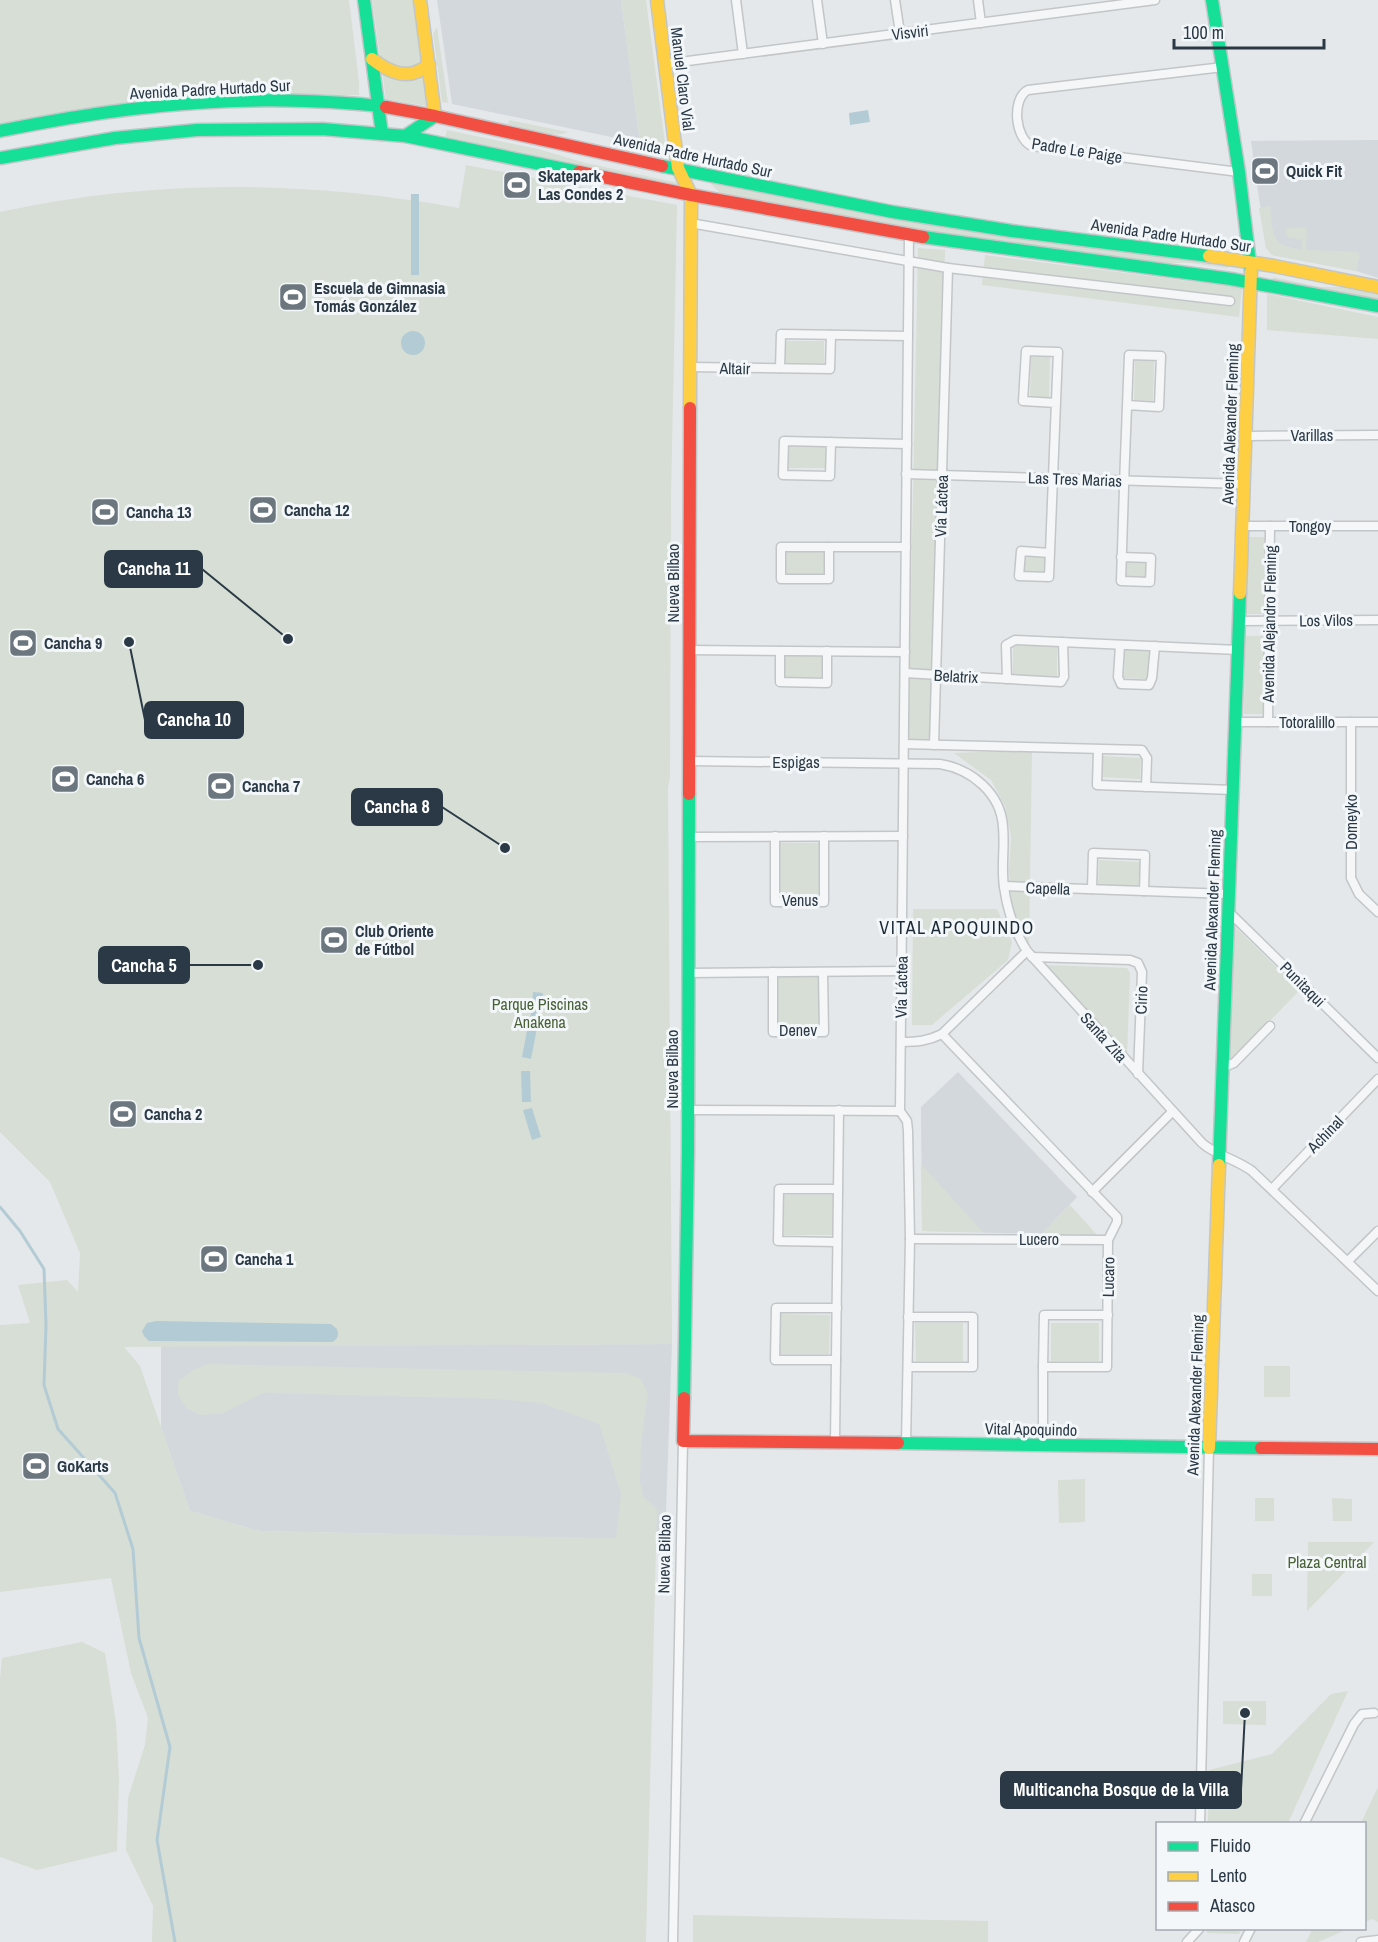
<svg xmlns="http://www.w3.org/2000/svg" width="1378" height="1942" viewBox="0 0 1378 1942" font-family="'Archivo Narrow',sans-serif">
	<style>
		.built { fill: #d3d8dd }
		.green { fill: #d7ded5 }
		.water { fill: #b3cbd5 }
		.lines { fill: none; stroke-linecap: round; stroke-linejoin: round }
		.stream { stroke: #b3cbd5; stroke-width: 3 }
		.street-casing { stroke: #c3c6c8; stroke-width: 11 }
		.fast-casing { stroke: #c3c6c8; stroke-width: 15 }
		.slow-casing { stroke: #c3c6c8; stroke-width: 15 }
		.jam-casing { stroke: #c3c6c8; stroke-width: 15 }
		.street { stroke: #f4f6f7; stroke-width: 8 }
		.fast { stroke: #16e098; stroke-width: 12 }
		.slow { stroke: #ffcf43; stroke-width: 12 }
		.jam { stroke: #f24e42; stroke-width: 12 }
		.labels { text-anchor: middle; stroke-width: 6; stroke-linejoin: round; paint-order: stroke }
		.street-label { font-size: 16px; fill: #2a3945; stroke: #f3f7f9 }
		.poi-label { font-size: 16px; font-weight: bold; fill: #2a3945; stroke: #f3f7f9; text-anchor: start }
		.park-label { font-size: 16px; fill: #486137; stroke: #f3f7f9 }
		.neighbourhood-label { font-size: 18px; letter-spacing: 1.5px; fill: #1c2a36; stroke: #f3f7f9 }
		.leader { fill: none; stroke: #2a3945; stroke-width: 2 }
		.callout-dot { fill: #2a3945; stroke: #f3f7f9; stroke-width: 2 }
		.callout { fill: #2a3945; stroke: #2a3945; stroke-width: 2 }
		.callout-label { font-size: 18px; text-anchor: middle; font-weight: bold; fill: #fff }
	</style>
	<rect width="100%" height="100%" fill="#e5e8ea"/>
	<g class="built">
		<path d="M437,0H621L640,143L452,104Z"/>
		<path d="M1378,140V278L1356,271L1272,255L1266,248L1251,141Z"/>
		<path d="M958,1072L1077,1197L1042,1234L922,1231L921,1107Z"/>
		<path d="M672,1344L665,1540L259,1531L190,1511L161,1427V1346Z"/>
	</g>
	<g class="green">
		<path d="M0,0H349L359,82V95H278L0,126Z"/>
		<path d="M372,0H413L427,106L386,99Z"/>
		<path d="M621,0H646L666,151L640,143Z"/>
		<path d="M437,27L448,103L442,102L433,34Z"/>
		<path d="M509,120L568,132C554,139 524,128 508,124Z"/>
		<path d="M447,130L538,149L586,163L679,183L678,185L445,138Z"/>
		<path d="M466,165L677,205L671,498L670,778L668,787L672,1344L124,1347L140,1366L190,1511L259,1531L616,1538L621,1494L599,1424L541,1403L497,1399L263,1393L221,1414L200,1415L186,1408L178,1395V1381L193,1370L208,1364L626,1373L640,1378L648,1393L641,1444L640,1482L643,1496L657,1509L646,1942H152L153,1906L126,1850L128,1798L145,1745L148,1718L131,1673L111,1578L0,1592V1325L30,1323L18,1285L67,1280L78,1292L80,1253L50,1182L0,1132V212C155,179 303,180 459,208Z"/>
		<path d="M710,183L1107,249L1228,265V268L1190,263H1158L920,231L720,193Z"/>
		<path d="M1270,206C1274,236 1269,244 1302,250V240L1287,237L1285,230L1287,228L1305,227L1307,229L1306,249L1308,250L1358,252L1360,255L1356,271L1272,255L1266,248L1259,208Z"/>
		<path d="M918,248L945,250L931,739H908Z"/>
		<path d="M985,255L1242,288L1239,317L982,285Z"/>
		<path d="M1273,277L1320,287H1350L1378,293V300L1273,280Z"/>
		<path d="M1267,294L1378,317V339L1267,330Z"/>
		<rect x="785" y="341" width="39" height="22"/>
		<path d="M1031,357H1050L1049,397H1030Z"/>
		<path d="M1135,360L1154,361L1153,401L1134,400Z"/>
		<path d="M826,445V468H788L787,446Z"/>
		<path d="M1246,537H1266L1265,614H1245Z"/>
		<path d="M824,551V574H786L785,552Z"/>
		<path d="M1025,556L1045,557V573L1025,572Z"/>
		<path d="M1127,560L1147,561L1146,577L1126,576Z"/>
		<path d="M1245,636H1265L1264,714H1244Z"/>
		<path d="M1013,646H1057V678L1013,677Z"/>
		<path d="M1125,649L1150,650L1149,679L1124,678Z"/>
		<path d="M823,655V677L785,678V656Z"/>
		<path d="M1032,750L1029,949L1018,928L1012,904L1009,872L1011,836L1005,806L991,780L954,753Z"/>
		<path d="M1101,756L1141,758L1140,779L1100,777Z"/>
		<path d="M777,843H819L820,896H778Z"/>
		<path d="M1099,860L1140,862L1138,890L1098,888Z"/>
		<path d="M913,909H997L1012,942L1008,960L932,1025H912Z"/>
		<path d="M1231,923L1300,990L1225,1067Z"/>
		<path d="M1046,965L1127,968L1130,973L1127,1056Z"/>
		<path d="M776,974H821L820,1025H775Z"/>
		<path d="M921,1164L983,1232L922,1231Z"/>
		<rect x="784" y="1195" width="50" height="40"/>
		<path d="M1070,1205L1098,1236L1042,1234Z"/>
		<path d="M778,1314L830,1315L829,1354H778Z"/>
		<path d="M915,1323H963V1361H916Z"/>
		<rect x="1051" y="1323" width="48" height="38"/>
		<rect x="1264" y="1366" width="26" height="31"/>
		<path d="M1085,1479V1522L1059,1523L1058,1480Z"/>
		<rect x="1255" y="1498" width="19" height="23"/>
		<path d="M1332,1498L1352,1499V1521H1333Z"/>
		<path d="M1308,1542H1374L1307,1611Z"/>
		<rect x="1252" y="1574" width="20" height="22"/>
		<path d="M82,1642L105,1653L116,1723L119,1778L117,1851L37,1870L0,1857V1679L2,1658Z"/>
		<path d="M1348,1691L1288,1823H1208L1209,1770L1272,1754L1331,1694Z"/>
		<path d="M1223,1701H1266V1725L1223,1724Z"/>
		<path d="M1378,1787V1922L1372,1919L1365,1922L1364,1824L1361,1823Z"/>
		<path d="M693,1915L988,1921V1942H693Z"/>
		<path d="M1313,1928H1348V1929L1318,1942H1306Z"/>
		<path d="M1207,1929V1928L1241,1929L1239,1934L1207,1933Z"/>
	</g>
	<g class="water">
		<path d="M868,110L870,122L850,125L849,113Z"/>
		<rect x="411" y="194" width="8" height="81"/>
		<circle cx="413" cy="343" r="12"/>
		<path d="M533,992L543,993L539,1024L530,1023Z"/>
		<path d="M528,1026L537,1028L531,1059L522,1057Z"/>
		<path d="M521,1071H530L531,1102H522Z"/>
		<path d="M532,1108L541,1137L532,1140L523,1110Z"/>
		<path d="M156,1321L331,1324L337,1329C339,1335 338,1339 332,1342L149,1341L144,1336L142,1331L147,1323Z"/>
	</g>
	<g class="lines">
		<path class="stream" d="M0,1207L20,1231L44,1269L46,1325L44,1385L58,1429L115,1493L133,1549L139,1638L170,1747L157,1840L175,1942"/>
		<g class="street-casing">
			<g id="street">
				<path d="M736,0L743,54"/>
				<path d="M817,0L823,44"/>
				<path d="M895,0L900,33"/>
				<path d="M978,0L981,23"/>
				<path d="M665,64L1155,0"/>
				<path d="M1223,67L1028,90C1011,99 1015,139 1032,146L1239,172"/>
				<path d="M690,223L948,268L1230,301"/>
				<path d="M690,367L830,369L831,335"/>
				<path d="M780,368L781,334L908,336"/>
				<path d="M1246,436L1378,435"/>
				<path d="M831,442L830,476L783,475L784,441L907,444"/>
				<path d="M906,474L1244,484"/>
				<path d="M1242,526H1378"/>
				<rect x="781" y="547" width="48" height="32"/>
				<path d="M829,547H906"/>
				<path d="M1050,553L1021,551L1019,576L1049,577L1058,352L1026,351L1023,401L1056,403"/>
				<path d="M1121,557L1151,558L1150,582L1121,581C1123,506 1126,430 1129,355L1161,356L1159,407L1127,405"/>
				<path d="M1239,621L1378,620"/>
				<path d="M1120,645L1118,677L1121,684L1149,685L1152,678L1155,646"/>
				<path d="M690,650L905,652"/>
				<path d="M780,651V682L827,683V651"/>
				<path d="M905,673L1061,682L1064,677L1063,642"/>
				<path d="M1007,679L1006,645L1015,640L1238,650"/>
				<path d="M1235,722H1378"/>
				<path d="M1268,722L1270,526"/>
				<path d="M1351,722V878L1359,894L1378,912"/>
				<path d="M904,744L1142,750L1147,758L1146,787"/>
				<path d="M934,745L948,268"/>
				<path d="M1098,750L1097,785L1233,790"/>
				<path d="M689,761L940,764C971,769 1001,793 1003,827C1005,847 1001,867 1004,887C1007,909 1014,931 1027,951L1202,1143C1215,1155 1236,1159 1252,1171L1378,1291"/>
				<path d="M775,836V902H824V836"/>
				<path d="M689,837L903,836"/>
				<path d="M1004,886L1229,894"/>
				<path d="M1092,889L1093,853L1145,855L1144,891"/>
				<path d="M1228,911L1378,1058"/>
				<path d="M1032,957L1130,960L1138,963L1142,972L1138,1074"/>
				<path d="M773,972V1032H824L823,972"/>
				<path d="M688,973L902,971"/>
				<path d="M942,1034L1117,1217V1222L1108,1240L1107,1367H1043V1445"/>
				<path d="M901,1042C917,1042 928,1041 942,1034L1027,951"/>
				<path d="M1222,1068L1234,1063L1270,1026"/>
				<path d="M688,1110L900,1111"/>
				<path d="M1272,1189L1378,1079"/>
				<path d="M1092,1192L1172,1112"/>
				<path d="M910,1239L1108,1240"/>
				<path d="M837,1242L778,1241L779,1189H838"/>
				<path d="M1348,1261L1378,1231"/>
				<path d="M836,1360H775L776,1308H837"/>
				<path d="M908,1367H973V1317H908"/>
				<path d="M1043,1367L1044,1315H1108"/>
				<path d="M835,1443L839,1110"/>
				<path d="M906,1444L910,1239L908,1131L907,1121L900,1111L909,235"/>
				<path d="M1200,1824L1209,1448"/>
				<path d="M1304,1824L1354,1724L1362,1714L1374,1713"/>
				<path d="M673,1942L683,1441"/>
				<path d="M1187,1942L1199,1929"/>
				<path d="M1244,1942L1251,1928"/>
				<path d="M1361,1942L1378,1940"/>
			</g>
		</g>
		<g class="fast-casing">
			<g id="fast">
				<path d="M364,0L382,134"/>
				<path d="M1212,0L1239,172L1251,271"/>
				<path d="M0,131C100,110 201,97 304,101C331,102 359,103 386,107"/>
				<path d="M405,136L435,116"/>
				<path d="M0,158L115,138L197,130L322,129L405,136L579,172"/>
				<path d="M662,166L893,212L1012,231L1209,256"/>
				<path d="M923,237L1231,279L1378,306"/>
				<path d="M1219,1165L1240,593"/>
				<path d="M684,1398L688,1152L689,794"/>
				<path d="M898,1443L1261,1448"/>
			</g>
		</g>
		<g class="slow-casing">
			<g id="slow">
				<path d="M420,0L435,116"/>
				<path d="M657,0L678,168L691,195L690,408"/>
				<path d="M372,59C390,73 410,82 429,64"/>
				<path d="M1209,256L1274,266L1378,287"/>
				<path d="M1240,593L1251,271"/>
				<path d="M1209,1448L1219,1165"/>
			</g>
		</g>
		<g class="jam-casing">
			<g id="jam">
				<path d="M386,107L435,116L662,166"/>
				<path d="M579,172L691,195L923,237"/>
				<path d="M689,794L690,408"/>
				<path d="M684,1398L683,1441L898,1443"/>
				<path d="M1261,1448L1378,1449"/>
			</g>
		</g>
		<use href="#street" class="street"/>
		<use href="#fast" class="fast"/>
		<use href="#slow" class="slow"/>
		<use href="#jam" class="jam"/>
	</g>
	<defs>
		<g id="stadium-square" transform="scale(1.5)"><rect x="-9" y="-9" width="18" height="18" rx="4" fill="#6b767f" stroke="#f3f7f9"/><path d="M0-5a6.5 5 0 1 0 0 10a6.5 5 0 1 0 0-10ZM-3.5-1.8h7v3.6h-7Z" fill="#fff"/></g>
	</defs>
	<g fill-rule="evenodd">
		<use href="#stadium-square" x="1265" y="171"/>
		<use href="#stadium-square" x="517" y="185"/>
		<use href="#stadium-square" x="293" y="297"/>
		<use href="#stadium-square" x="263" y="510"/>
		<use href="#stadium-square" x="105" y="512"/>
		<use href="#stadium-square" x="23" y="643"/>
		<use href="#stadium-square" x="65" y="779"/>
		<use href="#stadium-square" x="221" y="786"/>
		<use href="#stadium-square" x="334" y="940"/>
		<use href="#stadium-square" x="123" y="1114"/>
		<use href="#stadium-square" x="214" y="1259"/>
		<use href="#stadium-square" x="36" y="1466"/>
	</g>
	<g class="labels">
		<g class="street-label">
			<text transform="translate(910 32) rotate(-7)" y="6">Visviri</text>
			<text transform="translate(683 79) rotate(83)" y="6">Manuel Claro Vial</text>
			<text transform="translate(210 89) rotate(-3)" y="6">Avenida Padre Hurtado Sur</text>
			<text transform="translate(1077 150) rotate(9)" y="6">Padre Le Paige</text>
			<text transform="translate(693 155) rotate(12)" y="6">Avenida Padre Hurtado Sur</text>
			<text transform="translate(1171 235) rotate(8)" y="6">Avenida Padre Hurtado Sur</text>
			<text transform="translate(735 368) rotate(1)" y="6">Altair</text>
			<text transform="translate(1230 424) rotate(-88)" y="6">Avenida Alexander Fleming</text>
			<text x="1312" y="441">Varillas</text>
			<text transform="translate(1075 479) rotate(2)" y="6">Las Tres Marias</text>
			<text transform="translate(941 506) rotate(-88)" y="6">Vía Láctea</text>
			<text x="1310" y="532">Tongoy</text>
			<text transform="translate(673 583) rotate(-90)" y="6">Nueva Bilbao</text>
			<text transform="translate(1326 620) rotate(-1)" y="6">Los Vilos</text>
			<text transform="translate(1269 624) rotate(-89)" y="6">Avenida Alejandro Fleming</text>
			<text transform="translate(956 676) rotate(3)" y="6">Belatrix</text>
			<text x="1307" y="728">Totoralillo</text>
			<text x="796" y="768">Espigas</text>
			<text transform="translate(1351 822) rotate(-90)" y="6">Domeyko</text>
			<text transform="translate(1048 888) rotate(2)" y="6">Capella</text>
			<text x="800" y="906">Venus</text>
			<text transform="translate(1212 910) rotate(-88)" y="6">Avenida Alexander Fleming</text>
			<text transform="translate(1303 984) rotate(45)" y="6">Punitaqui</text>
			<text transform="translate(901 987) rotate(-89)" y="6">Vía Láctea</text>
			<text transform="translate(1141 1000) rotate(-88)" y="6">Cirio</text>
			<text x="798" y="1036">Denev</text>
			<text transform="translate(1104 1037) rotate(48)" y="6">Santa Zita</text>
			<text transform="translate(672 1069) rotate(-90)" y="6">Nueva Bilbao</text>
			<text transform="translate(1325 1134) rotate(-46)" y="6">Achinal</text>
			<text x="1039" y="1245">Lucero</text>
			<text transform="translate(1108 1277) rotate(-89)" y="6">Lucaro</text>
			<text transform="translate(1195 1395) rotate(-88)" y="6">Avenida Alexander Fleming</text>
			<text transform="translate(1031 1429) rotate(1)" y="6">Vital Apoquindo</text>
			<text transform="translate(664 1554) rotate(-89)" y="6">Nueva Bilbao</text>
		</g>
		<g class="poi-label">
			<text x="1286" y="177">Quick Fit</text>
			<text x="538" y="182">Skatepark<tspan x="538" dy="18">Las Condes 2</tspan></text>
			<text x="314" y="294">Escuela de Gimnasia<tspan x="314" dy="18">Tomás González</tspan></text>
			<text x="284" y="516">Cancha 12</text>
			<text x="126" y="518">Cancha 13</text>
			<text x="44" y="649">Cancha 9</text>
			<text x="86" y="785">Cancha 6</text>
			<text x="242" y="792">Cancha 7</text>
			<text x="355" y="937">Club Oriente<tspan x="355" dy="18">de Fútbol</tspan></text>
			<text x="144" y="1120">Cancha 2</text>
			<text x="235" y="1265">Cancha 1</text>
			<text x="57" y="1472">GoKarts</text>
		</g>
		<g class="park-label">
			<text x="540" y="1010">Parque Piscinas<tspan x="540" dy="18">Anakena</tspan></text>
			<text x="1327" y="1568">Plaza Central</text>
		</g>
		<g class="neighbourhood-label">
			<text x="957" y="934">VITAL APOQUINDO</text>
		</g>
	</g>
	<path class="leader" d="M288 639L202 569M129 642L145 720M505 848L442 807M258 965L189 965M1245 1713L1241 1790"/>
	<g class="callout-dot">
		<circle cx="288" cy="639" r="6"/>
		<circle cx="129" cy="642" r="6"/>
		<circle cx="505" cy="848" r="6"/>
		<circle cx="258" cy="965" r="6"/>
		<circle cx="1245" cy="1713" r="6"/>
	</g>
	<g class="callout">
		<rect x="105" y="551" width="97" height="36" rx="6"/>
		<rect x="145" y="702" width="98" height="36" rx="6"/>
		<rect x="352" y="789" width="90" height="36" rx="6"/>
		<rect x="99" y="947" width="90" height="36" rx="6"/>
		<rect x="1001" y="1772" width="240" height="36" rx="6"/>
	</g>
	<g class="callout-label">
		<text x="154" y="575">Cancha 11</text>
		<text x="194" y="726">Cancha 10</text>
		<text x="397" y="813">Cancha 8</text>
		<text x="144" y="972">Cancha 5</text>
		<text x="1121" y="1796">Multicancha Bosque de la Villa</text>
	</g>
	<rect x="1156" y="1822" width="210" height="108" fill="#f3f7f9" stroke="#a3abb1" stroke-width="1.5"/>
	<rect x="1168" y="1842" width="30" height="9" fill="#16e098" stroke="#a3abb1" stroke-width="1.5"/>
	<text x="1210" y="1852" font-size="18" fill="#2a3945">Fluido</text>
	<rect x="1168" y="1872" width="30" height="9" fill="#ffcf43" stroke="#a3abb1" stroke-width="1.5"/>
	<text x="1210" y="1882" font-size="18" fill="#2a3945">Lento</text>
	<rect x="1168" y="1902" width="30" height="9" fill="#f24e42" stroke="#a3abb1" stroke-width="1.5"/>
	<text x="1210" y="1912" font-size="18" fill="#2a3945">Atasco</text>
	<path d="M1174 39v9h150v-9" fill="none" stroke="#2a3945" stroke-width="3"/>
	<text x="1183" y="39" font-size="18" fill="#2a3945" stroke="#f3f7f9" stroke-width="4.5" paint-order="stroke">100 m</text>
</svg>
